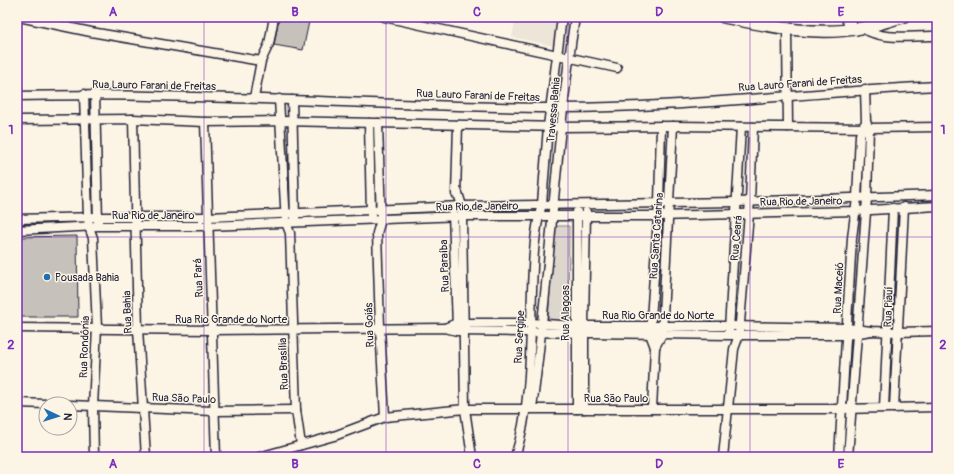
<svg xmlns="http://www.w3.org/2000/svg" width="954" height="474" viewBox="0 0 954 474" font-family="Pangolin,sans-serif">
	<style>
		.built { fill: #ece5d8 }
		.green { fill: #dcd6cc; stroke: #7f7c84 }
		.building { fill: #c6c1bb; stroke: #22223b }
		.lines { fill: none; stroke-linecap: round; stroke-linejoin: round }
		.minor-casing { stroke: #22223b; stroke-width: 11 }
		.major-casing { stroke: #22223b; stroke-width: 14 }
		.minor { stroke: #fcf5e5; stroke-width: 8 }
		.major { stroke: #fcf5e5; stroke-width: 11 }
		.grid { fill: none; stroke: #7b2cbf; stroke-width: 1; stroke-opacity: 0.55 }
		.poi-dot { fill: #1f6fb2; stroke: #fcf5e5; stroke-width: 1.5 }
		.labels { text-anchor: middle; stroke-width: 3; stroke-linejoin: round; paint-order: stroke }
		.street-label { font-size: 11px; fill: #22223b; stroke: #fcf5e5 }
		.poi-label { font-size: 11px; fill: #22223b; stroke: #fcf5e5; text-anchor: start }
		.neatline { fill: none; stroke: #7b2cbf; stroke-width: 1.5 }
		.grid-label { font-size: 13px; text-anchor: middle; font-weight: bold; fill: #7b2cbf }
	</style>
	<rect width="100%" height="100%" fill="#fcf5e5"/>
	<filter id="ink" filterUnits="userSpaceOnUse"><feTurbulence type="fractalNoise" baseFrequency=".025" numOctaves="2"/><feDisplacementMap in="SourceGraphic" scale="8" xChannelSelector="R" yChannelSelector="G"/><feConvolveMatrix kernelMatrix="1 2 1 2 8 2 1 2 1" color-interpolation-filters="sRGB"/></filter>
	<g filter="url(#ink)">
		<path class="built" d="M516,17H559L554,46L512,37Z"/>
		<path class="green" d="M554,226H569L568,323L548,322Z"/>
		<g class="building">
			<path d="M279,17H310L303,50L274,45Z"/>
			<path d="M77,236L78,317H17V237Z"/>
		</g>
		<g class="lines">
			<g class="minor-casing">
				<g id="minor">
					<path d="M19,17L91,32L261,61"/>
					<path d="M384,17L617,68"/>
					<path d="M862,28C886,42 910,35 937,36"/>
					<path d="M787,30L788,127"/>
					<path d="M84,94L88,217L89,227L93,238L97,328L93,406L94,457"/>
					<path d="M95,94L98,222"/>
					<path d="M17,96C194,92 372,106 549,108C678,109 808,92 937,86"/>
					<path d="M254,98L261,61L269,44L274,17"/>
					<path d="M279,99L286,223L290,233L296,410L301,445"/>
					<path d="M292,100L295,218"/>
					<path d="M133,119L138,329L146,457"/>
					<path d="M17,120L133,119L205,122L282,121L562,127L673,126L869,128L937,127"/>
					<path d="M205,122L216,457"/>
					<path d="M369,123L371,215"/>
					<path d="M378,123L381,220L377,233L380,327L385,417"/>
					<path d="M457,190L462,206V216L465,409L472,457"/>
					<path d="M456,194L458,125"/>
					<path d="M577,212V409"/>
					<path d="M453,213L457,327"/>
					<path d="M17,219L98,217H207L462,206L737,202L937,195"/>
					<path d="M17,230L98,226H207L462,216H658L855,211L937,206"/>
					<path d="M17,328L212,330L445,328L457,331L729,335H846L871,331"/>
					<path d="M445,328L457,323H531L576,326H730L847,328L871,331L898,332L937,331"/>
					<path d="M729,330L741,127"/>
					<path d="M655,347L662,334L673,126"/>
					<path d="M17,403L46,404"/>
					<path d="M70,405L213,411L296,410"/>
					<path d="M532,408C550,278 555,147 575,17"/>
					<path d="M884,408L893,208"/>
					<path d="M894,408L904,207"/>
					<path d="M584,409V326L586,212"/>
					<path d="M652,409L655,347L650,334L659,203L661,126"/>
					<path d="M259,457L334,436L385,417L465,409H841L937,407"/>
					<path d="M515,457C532,404 530,345 532,290C533,262 534,232 542,204L548,126L562,17"/>
					<path d="M723,457L734,349L739,335L750,201L753,127"/>
					<path d="M839,457L852,238L857,198L860,135L864,125"/>
					<path d="M848,457L867,198L869,128L866,122L865,89"/>
				</g>
			</g>
			<g class="major-casing">
				<g id="major">
					<path d="M724,17C769,26 815,37 861,28C875,26 889,20 903,17"/>
					<path d="M847,17L850,25L856,29"/>
				</g>
			</g>
			<use href="#minor" class="minor"/>
			<use href="#major" class="major"/>
		</g>
	</g>
	<path class="grid" d="M204,17V457M386,17V457M568,17V457M750,17V457M17,237H937"/>
	<circle class="poi-dot" cx="47" cy="277" r="4"/>
	<g class="labels">
		<g class="street-label">
			<text transform="translate(800 83) rotate(-4)" y="4">Rua Lauro Farani de Freitas</text>
			<text transform="translate(154 85) rotate(1)" y="4">Rua Lauro Farani de Freitas</text>
			<text transform="translate(478 95) rotate(2)" y="4">Rua Lauro Farani de Freitas</text>
			<text transform="translate(553 110) rotate(-85)" y="4">Travessa Bahia</text>
			<text transform="translate(801 201) rotate(-1)" y="4">Rua Rio de Janeiro</text>
			<text transform="translate(477 206) rotate(-1)" y="4">Rua Rio de Janeiro</text>
			<text x="153" y="219">Rua Rio de Janeiro</text>
			<text transform="translate(656 236) rotate(-86)" y="4">Rua Santa Catarina</text>
			<text transform="translate(736 238) rotate(-85)" y="4">Rua Ceará</text>
			<text transform="translate(444 266) rotate(-92)" y="4">Rua Paraíba</text>
			<text transform="translate(198 278) rotate(-93)" y="4">Rua Pará</text>
			<text transform="translate(838 288) rotate(-87)" y="4">Rua Maceió</text>
			<text transform="translate(888 307) rotate(-88)" y="4">Rua Piauí</text>
			<text transform="translate(127 312) rotate(-92)" y="4">Rua Bahia</text>
			<text transform="translate(565 313) rotate(-90)" y="4">Rua Alagoas</text>
			<text x="658" y="319">Rua Rio Grande do Norte</text>
			<text x="231" y="323">Rua Rio Grande do Norte</text>
			<text transform="translate(369 325) rotate(-92)" y="4">Rua Goiás</text>
			<text transform="translate(519 337) rotate(-87)" y="4">Rua Sergipe</text>
			<text transform="translate(84 347) rotate(-88)" y="4">Rua Rondônia</text>
			<text transform="translate(283 364) rotate(-92)" y="4">Rua Brasília</text>
			<text transform="translate(184 398) rotate(2)" y="4">Rua São Paulo</text>
			<text x="616" y="402">Rua São Paulo</text>
		</g>
		<g class="poi-label">
			<text x="55" y="281">Pousada Bahia</text>
		</g>
	</g>
	<rect width="954" height="474" fill="none" stroke="#fcf5e5" stroke-width="44"/>
	<g transform="translate(58 416) rotate(94)"><circle r="19" fill="#fcf5e5" stroke="#a5a1a1"/>
	<path d="M0-3L7 15L0 10L-7 15Z" fill="#1f6fb2"/>
	<text y="-6" font-size="11" font-weight="bold" text-anchor="middle" fill="#22223b">N</text>
	</g>
	<rect x="22" y="22" width="910" height="430" class="neatline"/>
	<g class="grid-label">
		<text x="113" y="16">A</text>
		<text x="295" y="16">B</text>
		<text x="477" y="16">C</text>
		<text x="659" y="16">D</text>
		<text x="841" y="16">E</text>
		<text x="11" y="134">1</text>
		<text x="943" y="134">1</text>
		<text x="11" y="349">2</text>
		<text x="943" y="349">2</text>
		<text x="113" y="468">A</text>
		<text x="295" y="468">B</text>
		<text x="477" y="468">C</text>
		<text x="659" y="468">D</text>
		<text x="841" y="468">E</text>
	</g>
</svg>
